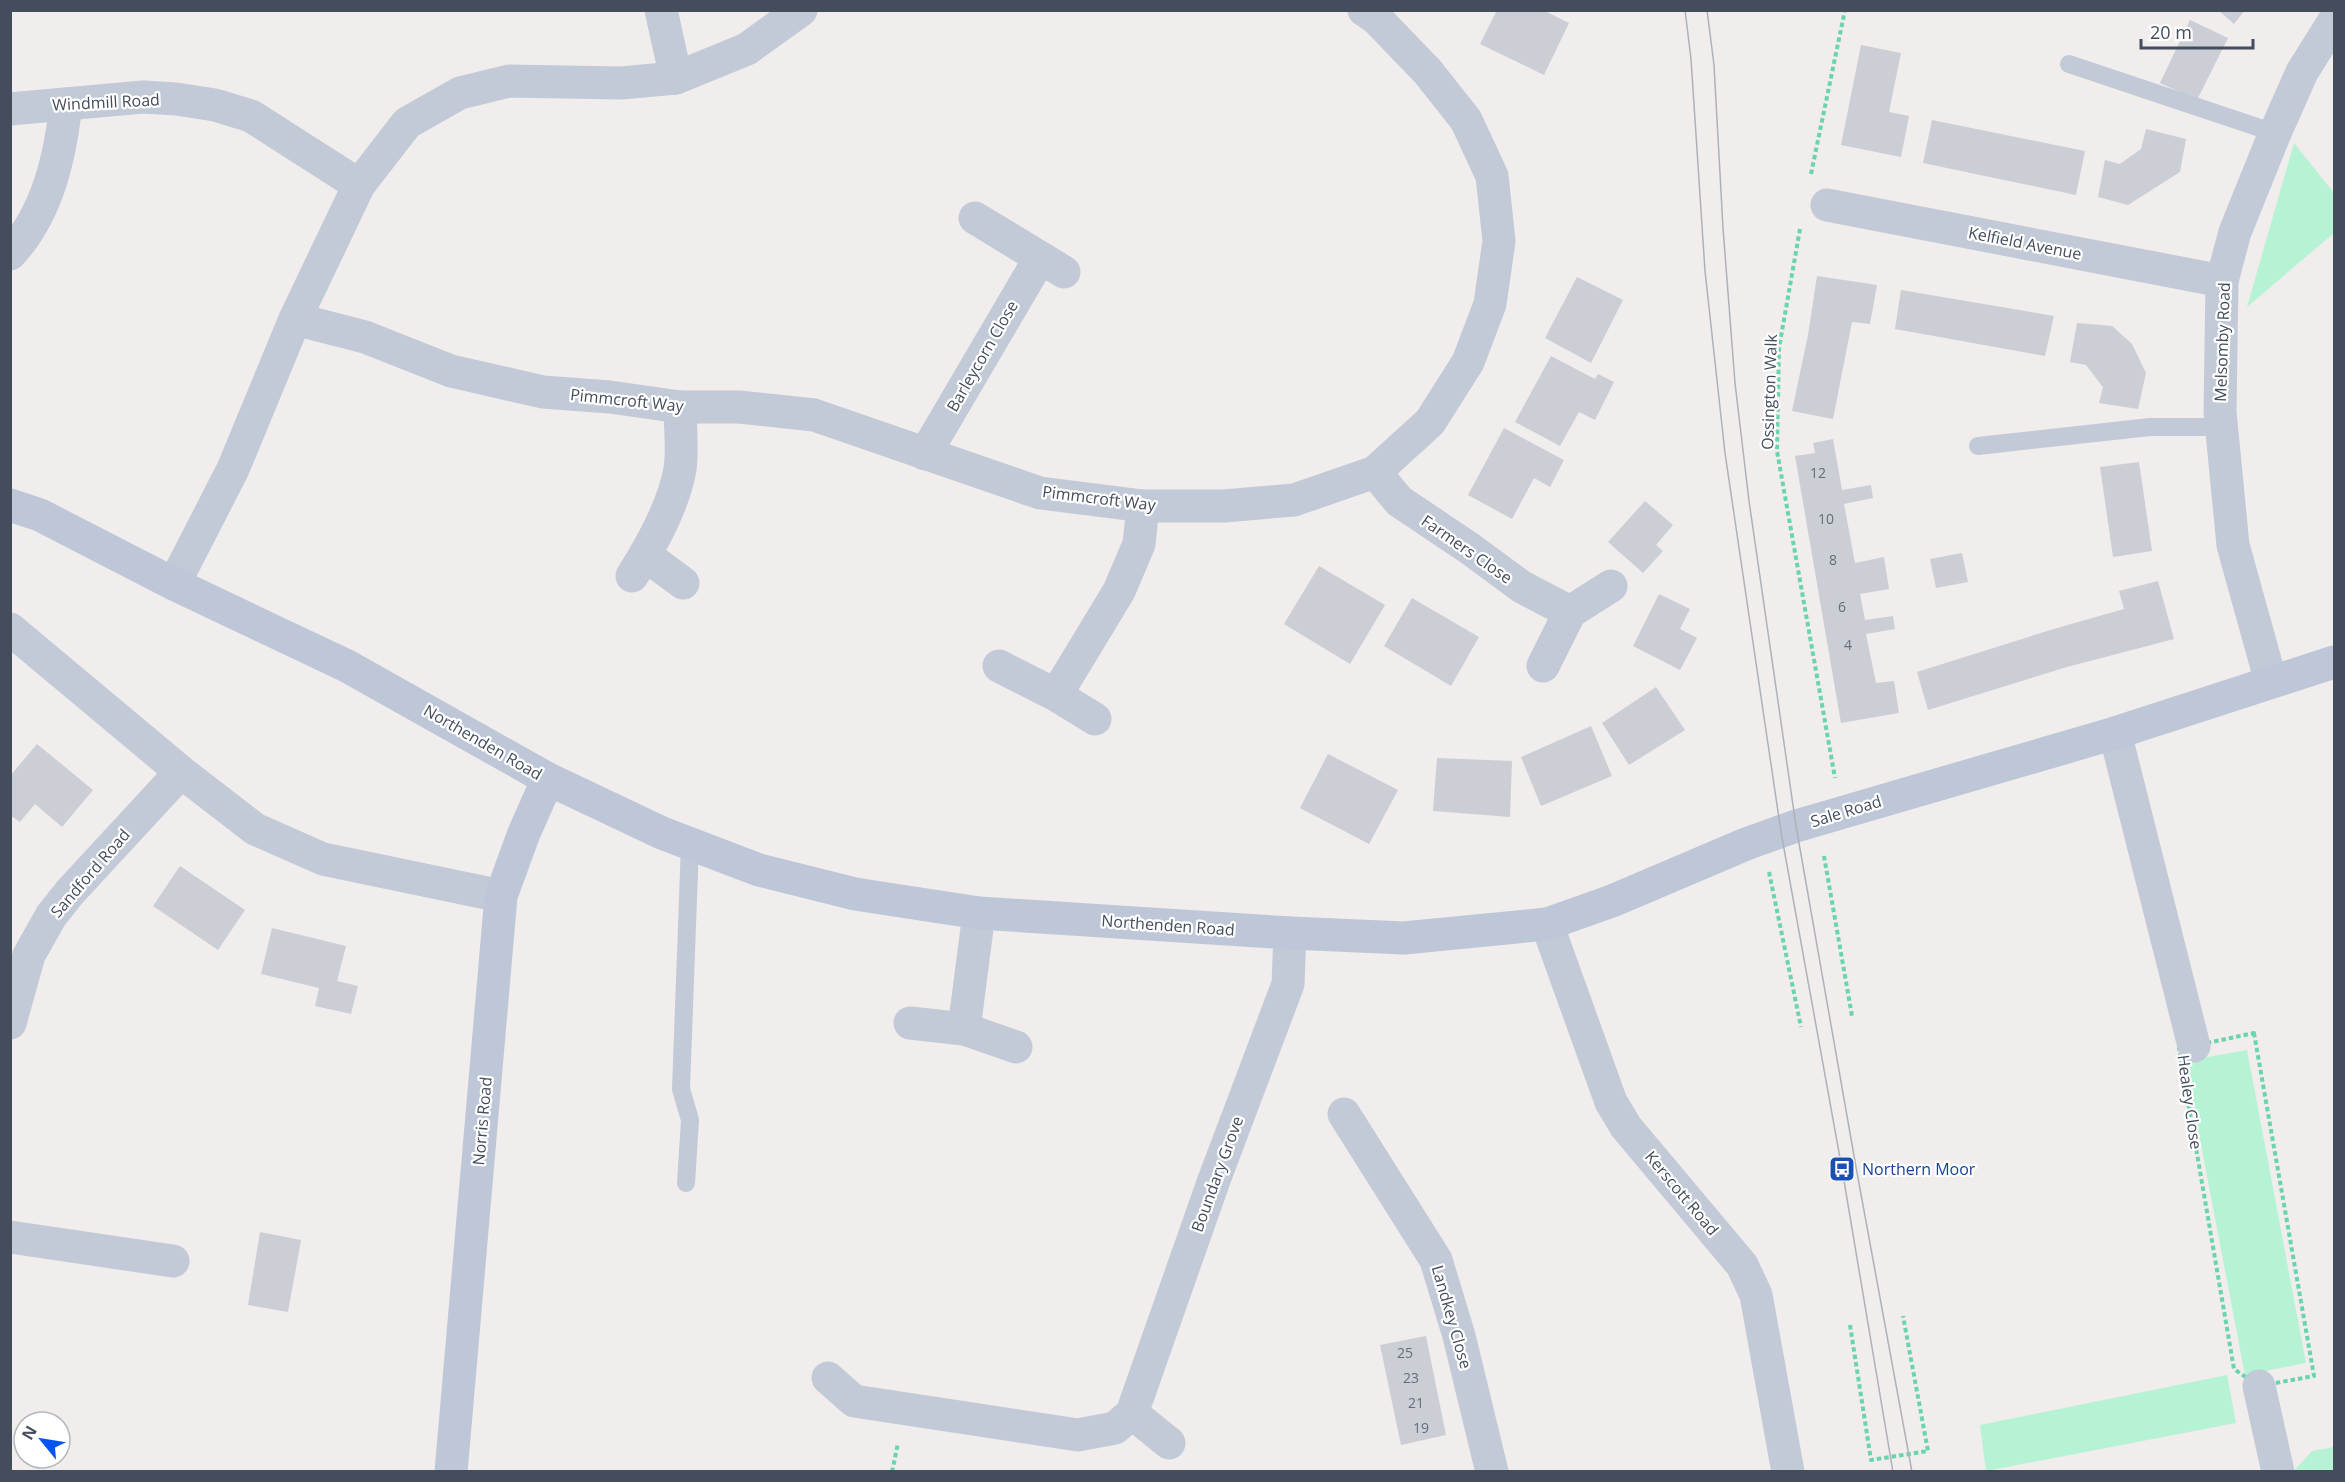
<svg xmlns="http://www.w3.org/2000/svg" width="2345" height="1482" viewBox="0 0 2345 1482" font-family="'Open Sans',sans-serif">
	<style>
		.green { fill: #b5f3d4 }
		.building { fill: #cbced5 }
		.lines { fill: none; stroke-linecap: round; stroke-linejoin: round }
		.path { stroke: #69d5ab; stroke-width: 4; stroke-dasharray: 4.5 3; stroke-linecap: butt }
		.lane { stroke: #c1cad6; stroke-width: 18 }
		.street { stroke: #c1cad6; stroke-width: 33 }
		.secondary { stroke: #bdc7d8; stroke-width: 33 }
		.tram { stroke: #aeb1b8; stroke-width: 1.5 }
		.labels { text-anchor: middle; stroke-width: 4.5; stroke-linejoin: round; paint-order: stroke }
		.number-label { font-size: 14px; fill: #656d7a }
		.street-label { font-size: 16px; fill: #434d5c; stroke: #fff }
		.transit-label { font-size: 16px; fill: #164399; stroke: #fff; text-anchor: start }
	</style>
	<rect width="100%" height="100%" fill="#f0edec"/>
	<g class="green">
		<path d="M2294,143L2334,193V233L2247,307Z"/>
		<path d="M2247,1050L2306,1363L2245,1375L2185,1061Z"/>
		<path d="M2227,1375L2236,1423L1986,1471L1980,1425Z"/>
		<path d="M2334,1447V1471H2294L2312,1451Z"/>
	</g>
	<g class="building">
		<path d="M1497,10H1543L1569,23L1544,75L1480,44Z"/>
		<path d="M2218,10H2245L2234,24Z"/>
		<path d="M2190,20L2228,38L2197,100L2160,83Z"/>
		<path d="M1861,45L1901,53L1889,112L1909,116L1901,157L1841,145Z"/>
		<path d="M1932,120L2085,151L2076,195L1923,163Z"/>
		<path d="M2146,129L2186,139L2180,172L2128,205L2098,197L2105,160L2120,164L2141,149Z"/>
		<path d="M1817,276L1877,285L1870,324L1852,322L1833,419L1792,411L1808,335Z"/>
		<path d="M1577,277L1623,300L1591,363L1545,338Z"/>
		<path d="M1901,290L2054,316L2045,356L1895,329Z"/>
		<path d="M2077,323L2112,326L2132,344L2146,373L2138,409L2099,403L2103,387L2086,365L2070,362Z"/>
		<path d="M1551,356L1595,379L1598,374L1614,382L1595,420L1579,412L1560,446L1515,422Z"/>
		<path d="M1504,428L1564,460L1550,487L1534,478L1512,519L1468,495Z"/>
		<path d="M1833,439L1842,490L1871,485L1873,498L1844,504L1855,563L1884,557L1889,589L1860,594L1865,620L1893,616L1895,629L1866,634L1876,683L1894,681L1899,713L1841,723L1795,456L1815,453L1813,443Z"/>
		<path d="M2139,462L2152,551L2113,557L2100,467Z"/>
		<path d="M1645,501L1673,525L1656,545L1663,551L1643,573L1608,542Z"/>
		<path d="M1962,553L1968,582L1936,588L1930,559Z"/>
		<path d="M1319,566L1385,605L1350,664L1284,624Z"/>
		<path d="M2158,581L2174,639L2067,667L1928,710L1917,672L2057,628L2124,609L2119,591Z"/>
		<path d="M1659,594L1690,609L1680,629L1697,638L1680,670L1633,646Z"/>
		<path d="M1412,598L1479,637L1451,686L1384,646Z"/>
		<path d="M1656,687L1685,730L1629,765L1602,723Z"/>
		<path d="M1591,726L1612,776L1541,806L1521,757Z"/>
		<path d="M37,744L93,790L62,827L35,804L20,822L10,815V776Z"/>
		<path d="M1328,754L1398,790L1369,844L1300,808Z"/>
		<path d="M1437,758L1512,761L1510,817L1433,811Z"/>
		<path d="M180,866L245,910L218,950L153,906Z"/>
		<path d="M272,928L346,946L337,981L358,986L351,1014L315,1006L319,988L261,974Z"/>
		<path d="M260,1232L301,1240L288,1312L248,1305Z"/>
		<path d="M1426,1336L1446,1435L1401,1445L1380,1345Z"/>
	</g>
	<g class="lines">
		<g class="path">
			<path d="M1811,174L1845,10"/>
			<path d="M1800,229L1779,348L1777,451L1835,778"/>
			<path d="M1824,856L1852,1016"/>
			<path d="M1769,872L1801,1027"/>
			<path d="M2254,1033L2314,1376L2259,1386L2234,1369L2179,1049Z"/>
			<path d="M1850,1325L1871,1460L1928,1451L1903,1316"/>
			<path d="M892,1472L898,1443"/>
		</g>
		<g class="lane">
			<path d="M2069,64L2275,133"/>
			<path d="M1978,446L2150,427H2221"/>
			<path d="M686,1183L690,1120L681,1089L690,844"/>
		</g>
		<g class="street">
			<path d="M661,10L676,78"/>
			<path d="M10,109L143,97L176,99L215,105L251,116L359,185"/>
			<path d="M1827,205L2222,281"/>
			<path d="M975,218L1064,272"/>
			<path d="M10,254C48,213 60,157 66,104"/>
			<path d="M295,319L365,337L451,371L543,392L610,397L680,407H739L814,415L1040,493L1143,506H1224L1294,500L1375,472L1430,422L1468,362L1490,304L1499,241L1492,176L1466,120L1428,72L1377,19L1364,10"/>
			<path d="M925,454L1040,258"/>
			<path d="M1375,472L1399,501L1469,548L1522,587L1570,612"/>
			<path d="M645,555L683,583"/>
			<path d="M632,576C651,546 674,504 680,469C683,449 680,427 680,407"/>
			<path d="M174,584L233,469L295,319L359,185L407,123L460,93L509,81L621,83L676,78L747,49L801,10"/>
			<path d="M10,629L181,772L255,829L323,859L501,896"/>
			<path d="M999,666L1056,695L1095,719"/>
			<path d="M1543,666L1570,612L1611,586"/>
			<path d="M2271,682L2233,545L2220,412L2222,281L2235,232L2275,133L2302,72L2334,21"/>
			<path d="M1056,695L1119,591L1139,544L1143,506"/>
			<path d="M2115,733L2194,1046"/>
			<path d="M1547,924L1611,1102L1626,1127L1742,1265L1756,1295L1788,1472"/>
			<path d="M10,1023L29,955L51,916L70,892L181,772"/>
			<path d="M910,1023L964,1029L1016,1047"/>
			<path d="M964,1029L979,913"/>
			<path d="M1344,1114L1436,1260L1459,1336L1492,1472"/>
			<path d="M10,1237L173,1261"/>
			<path d="M828,1378L854,1401L1078,1435L1115,1428L1132,1413L1214,1180L1288,984L1290,933"/>
			<path d="M2259,1386L2278,1472"/>
			<path d="M1132,1413L1169,1443"/>
		</g>
		<g class="secondary">
			<path d="M10,505L40,515L174,584L347,666L548,779L662,833L759,870L855,894L979,913L1290,933L1404,938L1547,924L1612,901L1746,844L1796,826L2115,733L2334,662"/>
			<path d="M451,1472L501,896L524,833L548,779"/>
		</g>
		<g class="tram">
			<path d="M1685,10L1691,59L1705,271L1725,453L1781,832L1842,1169L1893,1472"/>
			<path d="M1707,10L1714,65L1723,228L1735,383L1749,501L1796,826L1856,1167L1912,1472"/>
		</g>
	</g>
	<defs>
		<g id="bus-square" transform="scale(1.35)"><rect x="-9" y="-9" width="18" height="18" rx="4" fill="#1a4fb4" stroke="#fff"/><path d="M-5-6H5V4H4V6H2V4H-2V6H-4V4H-5ZM-3.5-4V0h7V-4ZM-3.5 1.2v1.5H-2V1.2ZM2 1.2v1.5H3.5V1.2Z" fill="#fff"/></g>
	</defs>
	<g fill-rule="evenodd">
		<use href="#bus-square" x="1842" y="1169"/>
	</g>
	<g class="labels">
		<g class="number-label">
			<text x="1818" y="478">12</text>
			<text x="1826" y="524">10</text>
			<text x="1833" y="565">8</text>
			<text x="1842" y="612">6</text>
			<text x="1848" y="650">4</text>
			<text x="1405" y="1358">25</text>
			<text x="1411" y="1383">23</text>
			<text x="1416" y="1408">21</text>
			<text x="1421" y="1433">19</text>
		</g>
		<g class="street-label">
			<text transform="translate(106 102) rotate(-3)" y="6">Windmill Road</text>
			<text transform="translate(2025 243) rotate(11)" y="6">Kelfield Avenue</text>
			<text transform="translate(2222 342) rotate(-88)" y="6">Melsomby Road</text>
			<text transform="translate(982 356) rotate(-60)" y="6">Barleycorn Close</text>
			<text transform="translate(1769 392) rotate(-88)" y="6">Ossington Walk</text>
			<text transform="translate(627 400) rotate(6)" y="6">Pimmcroft Way</text>
			<text transform="translate(1099 498) rotate(7)" y="6">Pimmcroft Way</text>
			<text transform="translate(1467 549) rotate(35)" y="6">Farmers Close</text>
			<text transform="translate(483 742) rotate(30)" y="6">Northenden Road</text>
			<text transform="translate(1846 811) rotate(-17)" y="6">Sale Road</text>
			<text transform="translate(90 873) rotate(-49)" y="6">Sandford Road</text>
			<text transform="translate(1168 925) rotate(4)" y="6">Northenden Road</text>
			<text transform="translate(2190 1102) rotate(82)" y="6">Healey Close</text>
			<text transform="translate(482 1121) rotate(-85)" y="6">Norris Road</text>
			<text transform="translate(1217 1174) rotate(-70)" y="6">Boundary Grove</text>
			<text transform="translate(1682 1193) rotate(50)" y="6">Kerscott Road</text>
			<text transform="translate(1452 1317) rotate(74)" y="6">Landkey Close</text>
		</g>
		<g class="transit-label">
			<text x="1862" y="1175">Northern Moor</text>
		</g>
	</g>
	<rect width="2345" height="1482" fill="none" stroke="#434d5c" stroke-width="24"/>
	<g transform="translate(42 1440) rotate(300)"><circle r="28" fill="#ffffff" stroke="#b4b8be" stroke-width="1.5"/>
	<path d="M0-4.5L10 22L0 15L-10 22Z" fill="#0553f1"/>
	<text y="-9" font-size="16" font-weight="bold" text-anchor="middle" fill="#434d5c">N</text>
	</g>
	<path d="M2141 39v9h112v-9" fill="none" stroke="#434d5c" stroke-width="3"/>
	<text x="2150" y="39" font-size="18" fill="#434d5c" stroke="#ffffff" stroke-width="4.5" paint-order="stroke">20 m</text>
</svg>
